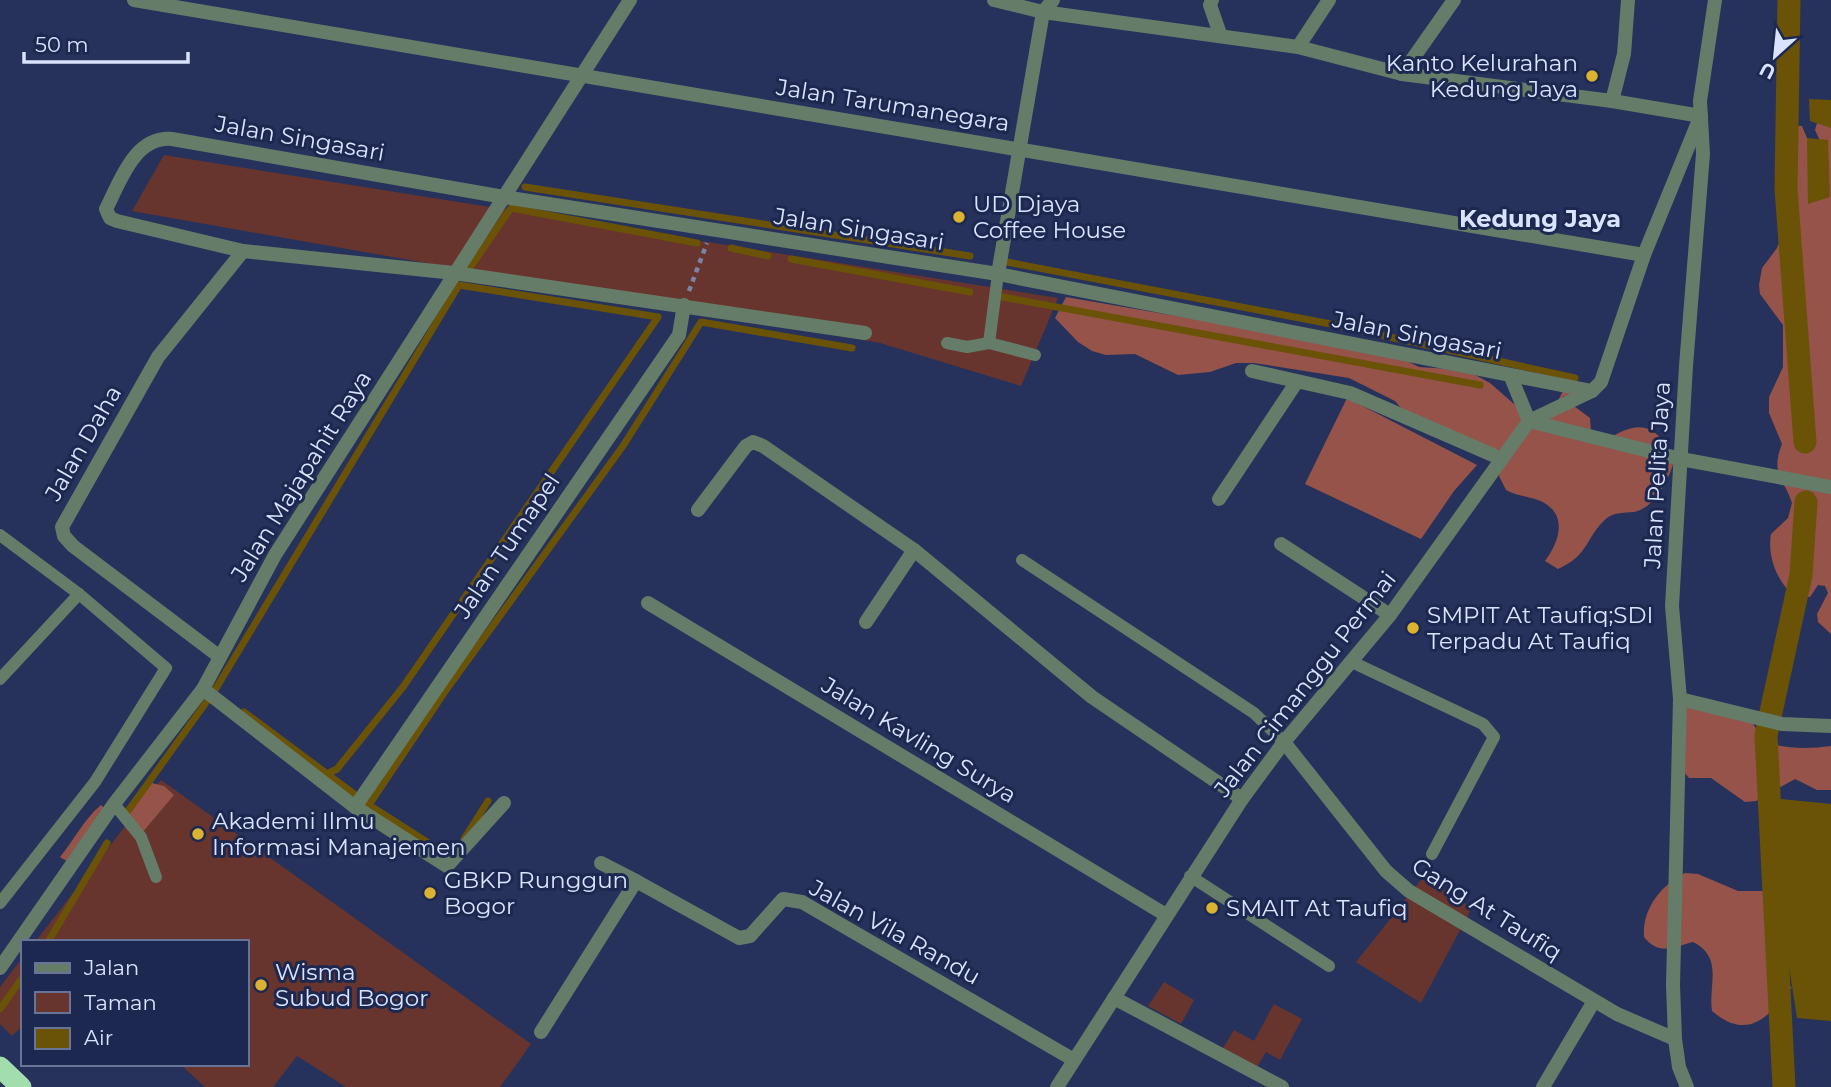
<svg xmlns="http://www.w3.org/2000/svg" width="1831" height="1087" viewBox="0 0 1831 1087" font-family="Montserrat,sans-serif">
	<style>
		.green { fill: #67352d }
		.forest { fill: #955349 }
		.water { fill: #6a5306 }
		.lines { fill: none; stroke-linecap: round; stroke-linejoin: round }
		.stream { stroke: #6a5306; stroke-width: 7 }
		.canal { stroke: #6a5306; stroke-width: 23 }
		.path { stroke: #7a84a6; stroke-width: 4.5; stroke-dasharray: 5 5; stroke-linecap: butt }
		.lane { stroke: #657c68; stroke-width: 12 }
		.street { stroke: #657c68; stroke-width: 14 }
		.highway { stroke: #a2ddad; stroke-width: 21 }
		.poi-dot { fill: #dcb233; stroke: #1d2850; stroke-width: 2.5 }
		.labels { text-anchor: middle; stroke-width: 6; stroke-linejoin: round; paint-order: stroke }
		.poi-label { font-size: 23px; fill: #dae3fd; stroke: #1d2850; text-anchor: start }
		.street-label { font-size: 23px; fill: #dae3fd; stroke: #1d2850 }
		.neighbourhood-label { font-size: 24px; font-weight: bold; fill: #dae3fd; stroke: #1d2850 }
	</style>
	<rect width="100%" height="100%" fill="#26325b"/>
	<g class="green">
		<path d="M164,155L1058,298L1021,386L880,343L132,211Z"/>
		<path d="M161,780L531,1044L500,1087H346L297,1056L273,1087H205L180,1064H247V942H35Z"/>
		<path d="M1424,876L1472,908L1421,1003L1356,962Z"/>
		<path d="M23,957V1025L12,1036L0,1024V987Z"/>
		<path d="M1164,982L1194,1000L1181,1024L1148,1006Z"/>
		<path d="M1274,1004L1302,1019L1280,1060L1266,1052L1257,1067L1223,1048L1234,1030L1254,1041Z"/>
	</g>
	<g class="forest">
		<path d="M1817,123L1831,124V634L1818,622L1817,614L1828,593L1825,586L1818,585L1810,597H1796C1777,583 1767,556 1771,534L1788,518L1792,503C1784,478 1770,474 1782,444L1769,413V397L1783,367V325L1760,294L1759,285L1762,268L1777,248L1783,233V207L1777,192L1788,168L1786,137L1795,126H1802L1807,138L1822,145L1815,130Z"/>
		<path d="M1066,297L1391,353L1419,367L1466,370L1490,383L1522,411L1548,420L1563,391H1588L1562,397L1590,418L1591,432L1603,442C1638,419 1657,421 1674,462C1668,480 1655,508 1634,512C1624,513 1615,512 1607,518C1585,537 1590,555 1558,569L1545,561C1560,541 1569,512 1538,500C1527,496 1517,496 1506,490L1499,476L1501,467L1494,458L1406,414L1395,401L1349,378L1254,363H1236L1210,372L1178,375L1135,354L1106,355L1092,351L1078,342L1055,318Z"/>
		<path d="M1347,398L1477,465L1454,491L1421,539L1305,484Z"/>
		<path d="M1693,706L1752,722L1764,742C1787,749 1807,749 1831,746V790H1817L1795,779L1756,801L1745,802L1711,778H1689L1682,770L1683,709Z"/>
		<path d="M152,783L164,786L174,795L141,834L124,818Z"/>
		<path d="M101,805L110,813L73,865L60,857C74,840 84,819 101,805Z"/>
		<path d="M1685,873L1698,874L1738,891H1786L1792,936L1783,942L1776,959L1784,986L1792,987C1770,1016 1748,1042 1712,1011C1708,984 1724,958 1693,942C1673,947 1659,956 1644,937C1642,909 1661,885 1685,873Z"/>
	</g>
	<g class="water">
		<path d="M1809,99L1831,100V128L1810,121Z"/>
		<path d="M1807,138L1828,140L1830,197L1808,204Z"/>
		<path d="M1781,799L1831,804V1021L1797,1018L1779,903Z"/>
	</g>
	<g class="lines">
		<g class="stream">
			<path d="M525,187L970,256"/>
			<path d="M731,248L768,256"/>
			<path d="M791,259L970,292"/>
			<path d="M1007,262L1331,324L1575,378"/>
			<path d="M469,269L511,208L697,243"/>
			<path d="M997,296L1480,385"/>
			<path d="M244,712L369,805L452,858L454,855"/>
			<path d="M369,805L444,693L623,446L701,322L852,348"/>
			<path d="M128,811L215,690L459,285L658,317L403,687L337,769L327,774"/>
			<path d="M464,839L488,801"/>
			<path d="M48,942L107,843"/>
			<path d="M0,1009L23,977"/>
		</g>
		<g class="canal">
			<path d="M1789,0L1786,189L1805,442"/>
			<path d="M1784,1087L1766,735L1801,575L1806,502"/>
		</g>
		<path class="path" d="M689,291L707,243"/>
		<g class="lane">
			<path d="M947,343L967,347L989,343L1035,355"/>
			<path d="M989,343L998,274"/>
			<path d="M0,535L79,594L166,668L95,782L0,903"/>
			<path d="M1022,560L1254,713L1284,742"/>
			<path d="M1352,662L1483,724L1494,737L1432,854"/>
			<path d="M0,679L79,594"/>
			<path d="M114,804L141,837L156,877"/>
			<path d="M1190,876L1329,966"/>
		</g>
		<g class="street">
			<path d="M134,0L1644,255"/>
			<path d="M994,0L1043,12L1298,47L1402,74L1612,101L1701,116"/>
			<path d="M1212,0L1210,5L1220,34"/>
			<path d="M1298,47L1329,0"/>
			<path d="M1402,74L1454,0"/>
			<path d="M1612,101L1624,54L1628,0"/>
			<path d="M998,274L1043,12L1053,0"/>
			<path d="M865,333L454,273L243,251L117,221L110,218L106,209C120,182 134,136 172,139L504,197L998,274L1592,391"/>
			<path d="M1252,371L1350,393L1502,459"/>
			<path d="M1529,421L1592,391L1601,382L1644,255L1699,120"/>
			<path d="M1529,421L1681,459L1831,487"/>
			<path d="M1219,499L1296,383"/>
			<path d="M698,510L746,446L753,442L763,446L914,550L1092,697L1242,799"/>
			<path d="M1281,544L1390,615"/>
			<path d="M648,603L1166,915"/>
			<path d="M866,622L914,550"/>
			<path d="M220,657L73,546L64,536L62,527L158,357L243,251"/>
			<path d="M203,689L355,807L447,866L504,803"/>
			<path d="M1680,699L1782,724L1831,726"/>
			<path d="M1284,742L1386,871L1409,891L1617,1014L1675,1039"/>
			<path d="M355,807L679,335L684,305"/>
			<path d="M601,863L636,881"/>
			<path d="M0,968L114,804L203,689L275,555L630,0"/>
			<path d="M1114,998L1282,1087"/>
			<path d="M541,1032L636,881L739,938L750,936L783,899L802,902L1074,1060"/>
			<path d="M1057,1087L1242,799L1284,742L1390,615L1529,421L1511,377"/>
			<path d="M1543,1087L1594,1001"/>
			<path d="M1687,1087L1679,1067L1675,1039L1673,985L1680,699L1672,606L1686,366L1703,154L1700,101L1715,0"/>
		</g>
		<path class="highway" d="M0,1067L21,1087"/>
	</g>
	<g class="poi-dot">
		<circle cx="1592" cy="76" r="7"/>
		<circle cx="959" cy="217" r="7"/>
		<circle cx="1413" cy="628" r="7"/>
		<circle cx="198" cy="834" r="7"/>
		<circle cx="430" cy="893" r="7"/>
		<circle cx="1212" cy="908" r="7"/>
		<circle cx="261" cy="985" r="7"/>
	</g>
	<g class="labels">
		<g class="poi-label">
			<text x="1578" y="71" text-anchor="end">Kanto Kelurahan<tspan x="1578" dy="26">Kedung Jaya</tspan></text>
			<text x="973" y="212">UD Djaya<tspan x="973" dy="26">Coffee House</tspan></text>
			<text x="1427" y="623">SMPIT At Taufiq;SDI<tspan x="1427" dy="26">Terpadu At Taufiq</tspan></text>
			<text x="212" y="829">Akademi Ilmu<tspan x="212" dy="26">Informasi Manajemen</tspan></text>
			<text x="444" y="888">GBKP Runggun<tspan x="444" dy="26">Bogor</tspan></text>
			<text x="1226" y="916">SMAIT At Taufiq</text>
			<text x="275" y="980">Wisma<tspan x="275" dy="26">Subud Bogor</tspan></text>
		</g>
		<g class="street-label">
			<text transform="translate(893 105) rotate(9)" y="8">Jalan Tarumanegara</text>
			<text transform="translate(300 138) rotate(10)" y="8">Jalan Singasari</text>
			<text transform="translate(859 229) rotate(9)" y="8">Jalan Singasari</text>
			<text transform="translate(1417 335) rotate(11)" y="8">Jalan Singasari</text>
			<text transform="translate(83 443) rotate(-60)" y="8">Jalan Daha</text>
			<text transform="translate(1657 475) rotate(-87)" y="8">Jalan Pelita Jaya</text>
			<text transform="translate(301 476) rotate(-58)" y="8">Jalan Majapahit Raya</text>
			<text transform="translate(507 546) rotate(-56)" y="8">Jalan Tumapel</text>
			<text transform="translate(1305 684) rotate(-52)" y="8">Jalan Cimanggu Permai</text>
			<text transform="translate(919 740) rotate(31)" y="8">Jalan Kavling Surya</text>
			<text transform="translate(1487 909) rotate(32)" y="8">Gang At Taufiq</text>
			<text transform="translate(895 932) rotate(29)" y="8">Jalan Vila Randu</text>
		</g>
		<g class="neighbourhood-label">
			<text x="1540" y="227">Kedung Jaya</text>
		</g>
	</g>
	<rect x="21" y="940" width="228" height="126" fill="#1d2850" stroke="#697395" stroke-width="2"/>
	<rect x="35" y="963" width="35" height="10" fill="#657c68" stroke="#697395" stroke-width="2"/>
	<text x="84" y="975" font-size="21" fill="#dae3fd">Jalan</text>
	<rect x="35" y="992" width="35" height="21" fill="#67352d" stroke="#697395" stroke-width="2"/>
	<text x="84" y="1010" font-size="21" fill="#dae3fd">Taman</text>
	<rect x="35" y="1028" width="35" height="21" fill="#6a5306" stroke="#697395" stroke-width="2"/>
	<text x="84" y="1045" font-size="21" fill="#dae3fd">Air</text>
	<g transform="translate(1775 56) rotate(207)" stroke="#1d2850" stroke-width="5" paint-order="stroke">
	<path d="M0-5L12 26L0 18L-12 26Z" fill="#dae3fd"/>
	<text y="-10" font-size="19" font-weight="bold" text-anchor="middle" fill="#dae3fd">U</text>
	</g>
	<path d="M24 52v10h164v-10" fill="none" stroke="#dae3fd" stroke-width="3.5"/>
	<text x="35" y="52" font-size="21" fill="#dae3fd" stroke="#1d2850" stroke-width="5" paint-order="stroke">50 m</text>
</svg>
